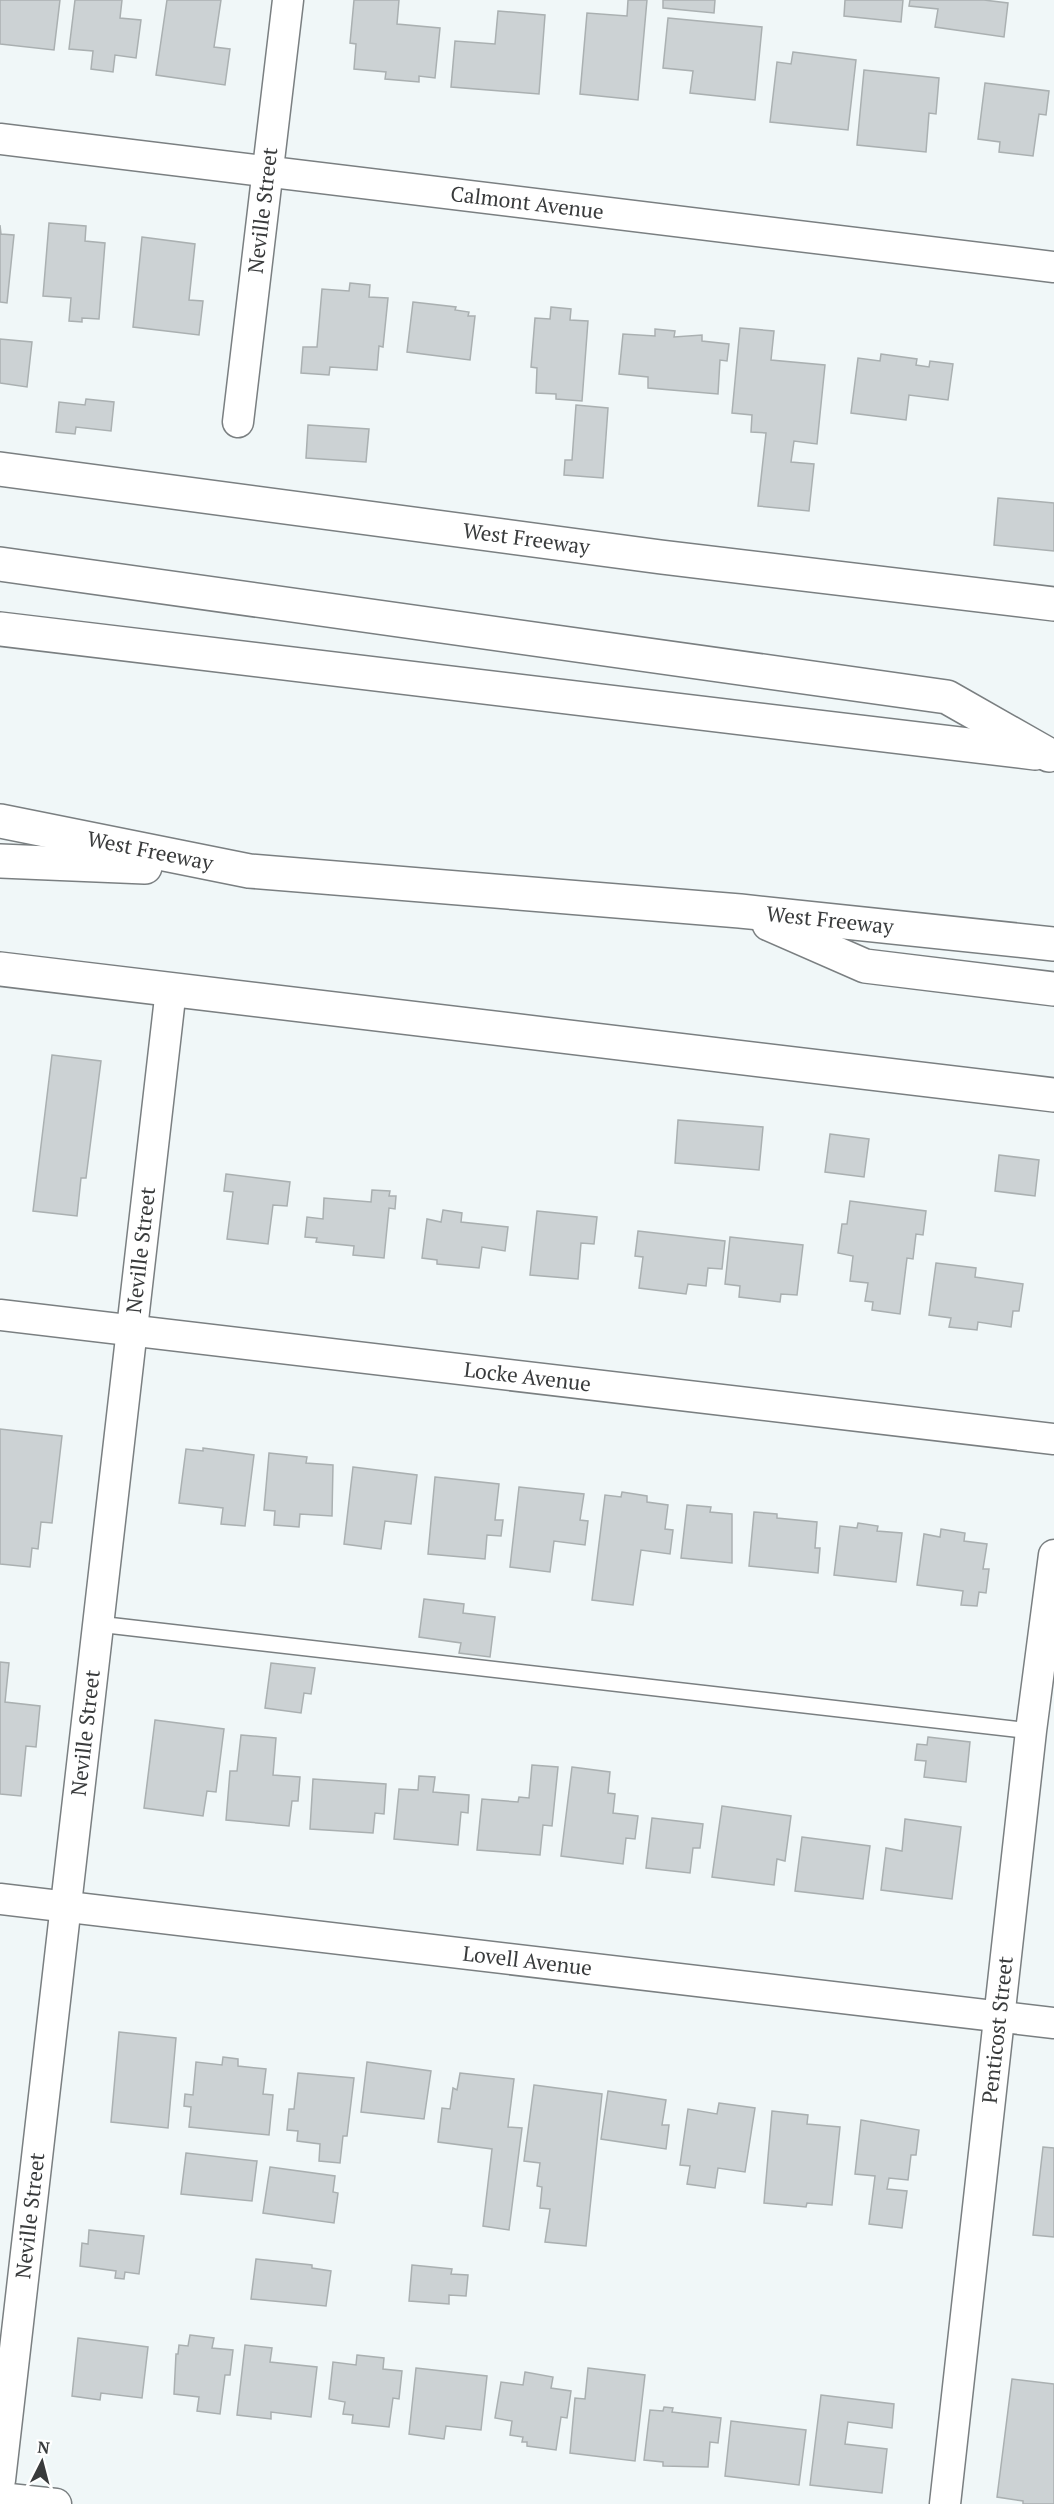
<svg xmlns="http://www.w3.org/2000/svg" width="1054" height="2504" viewBox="0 0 1054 2504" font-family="'PT Serif',serif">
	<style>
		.building { fill: #ccd2d4; stroke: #aab0b1; stroke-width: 1.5 }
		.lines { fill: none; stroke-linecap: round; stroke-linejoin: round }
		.service-casing { stroke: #7a7f81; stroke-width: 18 }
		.minor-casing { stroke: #7a7f81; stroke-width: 33 }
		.secondary-casing { stroke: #7a7f81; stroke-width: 36 }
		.motorway-casing { stroke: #7a7f81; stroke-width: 36 }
		.service { stroke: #fff; stroke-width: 15 }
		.minor { stroke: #fff; stroke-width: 30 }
		.secondary { stroke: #fff; stroke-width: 33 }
		.motorway { stroke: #fff; stroke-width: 33 }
		.labels { text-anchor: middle; stroke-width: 4.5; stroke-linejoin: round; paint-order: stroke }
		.street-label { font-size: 21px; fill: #393b3c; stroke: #fff }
	</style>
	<rect width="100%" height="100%" fill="#f0f7f8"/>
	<g class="building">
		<path d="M0,0H60L54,50L0,44Z"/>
		<path d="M75,0H122L120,18L141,20L136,58L115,55L113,72L91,69L93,51L69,49Z"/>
		<path d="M167,0H221L214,47L230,49L225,85L156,75Z"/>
		<path d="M354,0H399L397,24L440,28L435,78L419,76V82L385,79L386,72L354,69L356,44L350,43Z"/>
		<path d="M628,0H647L638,100L580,94L587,13L627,16Z"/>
		<path d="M663,0H715L714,13L663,8Z"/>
		<path d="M845,0H903L901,22L844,16Z"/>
		<path d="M910,0H984L1008,3L1004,37L935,27L938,9L909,6Z"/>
		<path d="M498,11L545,15L539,94L451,87L455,41L495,44Z"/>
		<path d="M668,18L762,27L755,100L690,93L693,71L663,68Z"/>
		<path d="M793,52L856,60L848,130L770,122L777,62L791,64Z"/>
		<path d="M864,70L939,78L936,114L929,113L926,152L857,145Z"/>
		<path d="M985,83L1049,91L1046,115L1039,114L1033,156L999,152L1000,142L978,139Z"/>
		<path d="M49,223L86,226L85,241L105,243L99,319L82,318V322L69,321L71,298L43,296Z"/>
		<path d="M0,225L1,234L14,235L7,303L0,302Z"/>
		<path d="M142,237L195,244L189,300L203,301L199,335L133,327Z"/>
		<path d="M350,283L370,285L369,297L388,298L383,347L379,346L377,370L330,367L329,375L301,373L303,347H317L322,289L349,291Z"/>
		<path d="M413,302L456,307L455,310L469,312L468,316H475L470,360L407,352Z"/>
		<path d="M551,307L571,309L570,320L588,321L582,401L556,399V394L536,393L537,368L531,367L535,318L550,319Z"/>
		<path d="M740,328L774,331L771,360L825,365L817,444L794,441L791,462L814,464L809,511L758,506L766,433L751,432L752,415L732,413Z"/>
		<path d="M655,329L675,331L674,337L702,335V341L729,344L727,361L720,360L718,394L648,388V377L619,374L623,334L655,336Z"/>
		<path d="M0,339L32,342L27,387L0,383Z"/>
		<path d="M881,354L917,359L916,365L929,367L930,361L953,364L948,400L909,395L906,420L851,413L858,358L880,361Z"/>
		<path d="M86,399L114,402L111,431L76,427L75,434L56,432L59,402L85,405Z"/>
		<path d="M576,405L608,408L603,478L564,475L565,460H572Z"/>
		<path d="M308,425L369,429L366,462L306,458Z"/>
		<path d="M998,498L1054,503V551L994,545Z"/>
		<path d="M52,1055L101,1061L86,1178H81L77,1216L33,1211Z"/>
		<path d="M678,1120L763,1127L759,1170L675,1163Z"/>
		<path d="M830,1134L869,1139L864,1177L825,1172Z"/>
		<path d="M999,1155L1039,1160L1035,1196L995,1191Z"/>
		<path d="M226,1174L290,1182L287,1206L273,1205L268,1244L227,1239L233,1192L224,1191Z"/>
		<path d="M372,1190L390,1191L389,1196H396L395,1209L389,1208L384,1258L353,1255L354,1246L316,1242L317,1238L305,1237L307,1217L323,1219L324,1198L371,1202Z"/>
		<path d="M850,1201L926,1211L923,1235L916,1234L913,1259L907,1258L900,1314L872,1310L873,1302L865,1301L868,1283L850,1281L853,1256L838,1253L842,1224H847Z"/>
		<path d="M443,1210L462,1213L461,1222L508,1227L505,1251L482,1247L479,1268L437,1264V1260L422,1258L427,1219L441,1222Z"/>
		<path d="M537,1211L597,1217L594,1244L581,1243L578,1279L530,1275Z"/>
		<path d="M638,1231L725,1241L722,1269L708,1268L706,1286L688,1284L686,1294L639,1288L643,1257L635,1256Z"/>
		<path d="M730,1237L803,1245L797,1295L781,1294L780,1302L739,1297L740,1286L725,1284Z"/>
		<path d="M936,1263L976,1268L975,1277L1023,1284L1019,1311H1013L1011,1327L978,1322L977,1330L949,1327L951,1318L929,1315Z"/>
		<path d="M0,1429L62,1436L52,1523L41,1522L38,1549L32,1548L30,1567L0,1564Z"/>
		<path d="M203,1448L254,1455L245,1526L221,1524L223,1508L179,1503L186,1449L203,1451Z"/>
		<path d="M269,1453L307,1457L306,1463L333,1465L332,1516L300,1514L299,1527L274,1525L275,1511L264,1510Z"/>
		<path d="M353,1467L417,1475L411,1524L385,1521L381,1549L344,1544Z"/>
		<path d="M435,1477L499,1484L495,1520H503L501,1536L487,1535L485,1559L428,1554Z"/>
		<path d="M519,1487L584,1494L580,1520L588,1521L585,1545L554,1541L550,1572L510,1567Z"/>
		<path d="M622,1492L647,1496V1502L668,1505L665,1529L673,1530L670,1554L641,1550L633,1605L592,1600L605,1495L621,1497Z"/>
		<path d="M687,1505L711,1507L710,1512L732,1514V1563L681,1558Z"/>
		<path d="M754,1512L777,1514V1518L817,1522L815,1548H820L818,1573L749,1566Z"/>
		<path d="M858,1523L878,1526L877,1531L902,1533L896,1582L834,1575L840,1526L857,1528Z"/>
		<path d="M941,1529L965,1533L964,1541L987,1544L983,1569H989L986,1593L979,1592L977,1606L961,1605L963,1591L917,1585L924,1534L940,1537Z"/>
		<path d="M424,1599L464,1604L463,1613L495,1617L490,1657L459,1653L461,1643L419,1637Z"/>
		<path d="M0,1662L9,1663L5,1702L40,1706L36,1747L26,1746L21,1796L0,1794Z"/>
		<path d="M271,1663L315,1668L311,1694L304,1693L301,1713L265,1708Z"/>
		<path d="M155,1720L224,1729L216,1792L207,1791L203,1816L144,1808Z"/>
		<path d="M241,1735L276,1738L273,1775L300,1777L298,1801H292L289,1826L226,1820L230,1771H237Z"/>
		<path d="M928,1737L970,1742L966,1782L924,1777L926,1761L915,1760L917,1744L927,1745Z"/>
		<path d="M532,1765L558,1767L552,1826L543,1825L540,1855L477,1850L482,1799L518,1802L519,1797L529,1798Z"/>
		<path d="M572,1767L610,1772L608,1793L615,1794L613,1813L638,1816L635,1839L626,1838L623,1864L561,1856Z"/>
		<path d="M419,1776L435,1777L433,1792L469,1795L468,1813L461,1812L458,1845L394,1839L399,1789L418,1790Z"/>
		<path d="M313,1779L386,1784L384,1814L375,1813L373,1833L310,1829Z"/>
		<path d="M722,1806L791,1816L785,1861L777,1859L774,1885L712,1877Z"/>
		<path d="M652,1818L703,1824L700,1848H693L690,1873L646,1868Z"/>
		<path d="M905,1819L961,1827L952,1899L881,1890L886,1848L902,1851Z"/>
		<path d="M802,1837L870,1846L863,1899L795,1891Z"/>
		<path d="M119,2032L176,2038L168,2128L111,2122Z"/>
		<path d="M223,2057L238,2059V2066L266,2069L263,2094L273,2095L269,2135L189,2127L191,2107L184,2106L185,2094L193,2095L196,2062L222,2065Z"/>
		<path d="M367,2062L431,2071L424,2119L361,2112Z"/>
		<path d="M298,2073L354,2078L347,2136H343L340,2163L319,2161L320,2144L297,2141L298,2131L287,2130L289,2109H294Z"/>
		<path d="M460,2073L514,2079L508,2127L522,2128L509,2230L483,2226L492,2149L438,2142L442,2108L450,2109L453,2088L457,2090Z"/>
		<path d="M534,2085L602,2094L586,2246L545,2242L550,2209L540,2208L542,2187L537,2186L540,2163L524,2161Z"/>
		<path d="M608,2091L666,2100L662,2125H669L666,2149L601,2139Z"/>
		<path d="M719,2103L755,2108L745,2172L718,2168L715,2188L687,2184L690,2166L680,2165L688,2109L717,2114Z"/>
		<path d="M772,2111L808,2115L807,2124L840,2127L832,2205L807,2203L806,2207L764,2203Z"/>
		<path d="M861,2120L919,2130L916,2155H911L908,2180L889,2178L887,2189L907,2191L902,2228L869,2224L875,2176L855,2174Z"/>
		<path d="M1043,2147L1054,2148V2237L1033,2235Z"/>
		<path d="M186,2153L257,2161L252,2201L181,2194Z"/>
		<path d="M270,2167L335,2176L333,2192L338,2193L334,2223L263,2213Z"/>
		<path d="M89,2230L144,2236L139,2274L125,2272L124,2279L115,2278L116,2271L80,2266L82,2243L88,2244Z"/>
		<path d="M256,2259L312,2265V2268L331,2271L326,2306L251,2299Z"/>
		<path d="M412,2265L452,2269L451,2274L468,2275L466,2296L449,2295V2304L409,2301Z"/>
		<path d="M190,2335L214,2338L212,2348L233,2350L230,2375H225L220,2414L197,2411L199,2397L174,2394L176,2354H178L179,2345L188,2346Z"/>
		<path d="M78,2338L148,2347L142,2398L101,2393L100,2400L72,2396Z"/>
		<path d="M245,2345L272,2348L270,2362L317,2367L311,2417L271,2412V2419L237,2415Z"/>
		<path d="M357,2355L384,2358L383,2369L402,2371L399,2399L393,2398L389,2427L352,2423L353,2415L343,2414L345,2402L329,2399L333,2362L356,2365Z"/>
		<path d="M416,2368L487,2376L481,2430L446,2426L444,2439L409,2434Z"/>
		<path d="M588,2368L645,2375L635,2461L570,2453L575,2398L585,2399Z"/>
		<path d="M525,2372L553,2377L551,2388L571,2391L567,2418L561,2417L556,2450L527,2446V2442H522L523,2437L510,2435L512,2421L495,2418L501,2382L523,2385Z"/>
		<path d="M1012,2379L1054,2384V2504H1023V2501L997,2497Z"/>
		<path d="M821,2395L894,2404L892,2428L848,2422L845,2444L887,2449L882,2493L810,2485Z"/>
		<path d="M664,2407L673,2408L672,2412L721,2418L718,2443L710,2442L708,2467L663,2466V2462L644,2460L650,2410L663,2411Z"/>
		<path d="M731,2421L806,2430L799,2485L725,2476Z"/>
	</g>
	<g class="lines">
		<g class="service-casing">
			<path id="service" d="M98,1624L1031,1731"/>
		</g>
		<g class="minor-casing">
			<g id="minor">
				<path id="s1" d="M0,139L1054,267"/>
				<path id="s2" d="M238,422L288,0"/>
				<path id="s3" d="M0,1315L1054,1439"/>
				<path id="s4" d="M0,1899L1054,2023"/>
				<path id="s5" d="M0,2480L171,989"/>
				<path d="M0,2498L56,2504"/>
				<path id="s6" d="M945,2504L1031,1731L1054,1555"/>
			</g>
		</g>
		<g class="secondary-casing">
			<g id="secondary">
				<path id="s7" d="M0,469L661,557L1054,604"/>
				<path d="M0,969L1054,1095"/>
			</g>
		</g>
		<g class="motorway-casing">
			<g id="motorway">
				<path d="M0,564L947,697L1049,755"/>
				<path d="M0,629L1035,753"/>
				<path id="s8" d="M0,821L249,871L740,911L1054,944"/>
				<path d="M0,861L145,867"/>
				<path d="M769,924L865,966L1054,989"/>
			</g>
		</g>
		<use href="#service" class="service"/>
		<use href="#minor" class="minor"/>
		<use href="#secondary" class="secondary"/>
		<use href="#motorway" class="motorway"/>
	</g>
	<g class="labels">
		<g class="street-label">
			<text dy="7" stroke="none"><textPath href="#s1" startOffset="531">Calmont Avenue</textPath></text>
			<text dy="7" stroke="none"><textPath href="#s2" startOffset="213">Neville Street</textPath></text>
			<text dy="7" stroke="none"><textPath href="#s7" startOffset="531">West Freeway</textPath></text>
			<text dy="7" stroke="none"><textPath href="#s8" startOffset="153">West Freeway</textPath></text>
			<text dy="7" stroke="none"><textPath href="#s8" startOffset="837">West Freeway</textPath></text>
			<text dy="7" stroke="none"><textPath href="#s5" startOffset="1238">Neville Street</textPath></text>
			<text dy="7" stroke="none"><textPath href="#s3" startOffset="531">Locke Avenue</textPath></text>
			<text dy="7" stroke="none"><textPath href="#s5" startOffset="752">Neville Street</textPath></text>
			<text dy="7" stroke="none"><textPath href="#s4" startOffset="531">Lovell Avenue</textPath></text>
			<text dy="7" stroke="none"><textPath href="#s6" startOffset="477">Penticost Street</textPath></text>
			<text dy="7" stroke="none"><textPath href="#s5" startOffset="266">Neville Street</textPath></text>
		</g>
	</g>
	<g transform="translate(42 2462) rotate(6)" stroke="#ffffff" stroke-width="4.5" paint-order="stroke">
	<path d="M0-4.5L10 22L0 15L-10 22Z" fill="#393b3c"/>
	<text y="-9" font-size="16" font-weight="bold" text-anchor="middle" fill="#393b3c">N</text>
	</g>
</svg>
